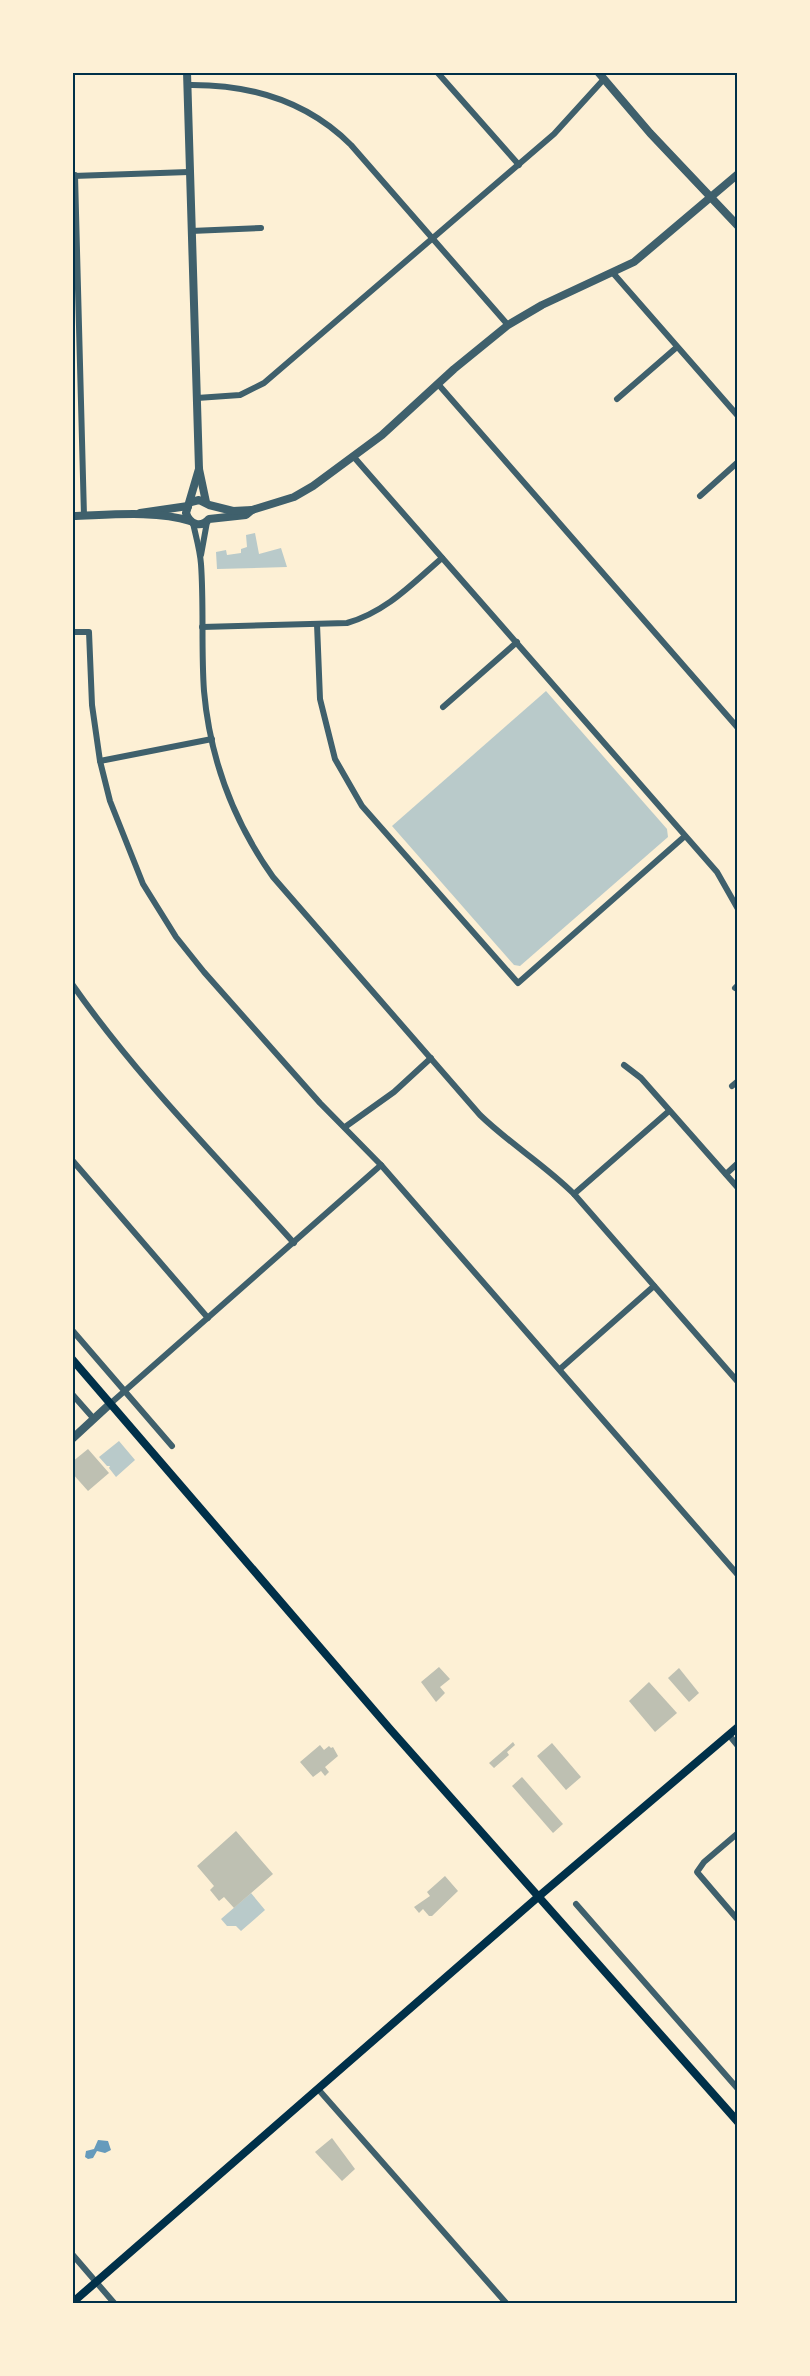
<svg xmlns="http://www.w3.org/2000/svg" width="810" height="2376" viewBox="0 0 810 2376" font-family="Mulish,sans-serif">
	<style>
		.green { fill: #b9caca }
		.water { fill: #669bbc }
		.building { fill: #bec0b2 }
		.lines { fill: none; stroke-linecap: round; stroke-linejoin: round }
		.minor { stroke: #3f606c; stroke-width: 6 }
		.tertiary { stroke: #3f606c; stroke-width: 8 }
		.secondary { stroke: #003049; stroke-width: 8 }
		.neatline { fill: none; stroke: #003049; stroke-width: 2 }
	</style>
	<rect width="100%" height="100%" fill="#fdf0d5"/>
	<g class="green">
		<path d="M255,533L259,554L281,548L287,567L217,569L216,552L226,550L227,555L241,553V549L247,547L246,535Z"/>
		<path d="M546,691L667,829L668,837L520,966L514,965L392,826Z"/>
		<path d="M119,1441L135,1460L116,1477L109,1468L110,1466H107L99,1457Z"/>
		<path d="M251,1893L265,1910L241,1931L236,1926H227L221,1919Z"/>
	</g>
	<path class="water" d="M98,2140L108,2141L111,2150L105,2153L97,2151L93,2158L88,2159L85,2157L86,2151L94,2149Z"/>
	<g class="building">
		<path d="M88,1449L109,1473L88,1491L72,1473V1462Z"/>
		<path d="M439,1667L450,1679L440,1687L445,1693L436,1702L421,1682Z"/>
		<path d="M679,1668L699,1693L689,1702L668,1678Z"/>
		<path d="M649,1682L677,1713L655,1732L629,1701Z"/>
		<path d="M513,1742L515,1745L507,1752L509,1755L494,1768L489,1763Z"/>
		<path d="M552,1743L581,1777L566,1790L537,1756Z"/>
		<path d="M320,1745L324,1750L329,1746L331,1748L333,1747L338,1756L325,1767L329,1772L325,1776L321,1771L313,1777L300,1762Z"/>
		<path d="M522,1777L563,1824L553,1833L512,1786Z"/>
		<path d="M236,1831L273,1874L234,1908L224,1897L219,1901L210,1890L214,1886L197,1866Z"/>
		<path d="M445,1876L458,1891L432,1916H429L423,1909L419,1913L414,1907L430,1896L427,1892Z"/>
		<path d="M332,2138L355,2169L342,2181L315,2152Z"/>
	</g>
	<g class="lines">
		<g class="minor">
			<path d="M437,72L519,165"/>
			<path d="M187,85C250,84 306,100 351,145L508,325"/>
			<path d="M75,175L84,516"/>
			<path d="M73,176L189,172"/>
			<path d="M191,231L261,228"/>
			<path d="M613,273L738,416"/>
			<path d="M438,384L738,728"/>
			<path d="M197,398L240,395L264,383L554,134L604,79"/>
			<path d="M617,399L677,347"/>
			<path d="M353,456L717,872L738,909"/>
			<path d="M700,496L738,462"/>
			<path d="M193,523C196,537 200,550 201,564C204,606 201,649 204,691C210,759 234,822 273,877L480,1115C510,1144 545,1165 574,1194L738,1382"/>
			<path d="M201,555L207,522"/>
			<path d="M317,624L320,699L335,759L362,806L518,983L685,836"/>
			<path d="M202,627L347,623C386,612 412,584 442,558"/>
			<path d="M72,632H89L92,705L100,761L110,801L143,884L176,937L204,972L320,1103L381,1165L738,1575"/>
			<path d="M443,707L517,642"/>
			<path d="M100,761L212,739"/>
			<path d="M72,984C137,1077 218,1158 294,1243"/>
			<path d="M735,988L738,985"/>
			<path d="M624,1065L641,1078L738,1188"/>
			<path d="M732,1086L738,1081"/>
			<path d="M345,1127L394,1092L431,1058"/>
			<path d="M72,1160L208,1318"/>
			<path d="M726,1174L738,1163"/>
			<path d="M574,1194L669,1111"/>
			<path d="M72,1330L172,1446"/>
			<path d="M560,1369L654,1286"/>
			<path d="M72,1394L94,1419"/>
			<path d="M111,1403L381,1165"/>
			<path d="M729,1735L738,1746"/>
			<path d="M738,1833L704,1862L697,1872L738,1920"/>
			<path d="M576,1904L738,2089"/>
			<path d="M318,2089L507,2304"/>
			<path d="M72,2254L115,2304"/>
		</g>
		<g class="tertiary">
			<path d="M187,72L199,469L206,502"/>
			<path d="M598,72L650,133L738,226"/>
			<path d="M199,469L186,513C190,525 201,528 209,519L246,515L252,510L294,497L313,486L382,435L454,369L508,325L542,305L634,262L738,174"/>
			<path d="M191,502L199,500L209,505L233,511L252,510"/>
			<path d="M140,513L188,506"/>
			<path d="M72,516C108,515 156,510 190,521"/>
			<path d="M72,1439L111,1403"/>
		</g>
		<g class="secondary">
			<path d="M72,1359L390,1729L738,2122"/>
			<path d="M72,2303L538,1897L738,1727"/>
		</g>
	</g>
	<rect width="810" height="2376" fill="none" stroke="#fdf0d5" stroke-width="147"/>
	<rect x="74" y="74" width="662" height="2228" class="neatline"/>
</svg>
